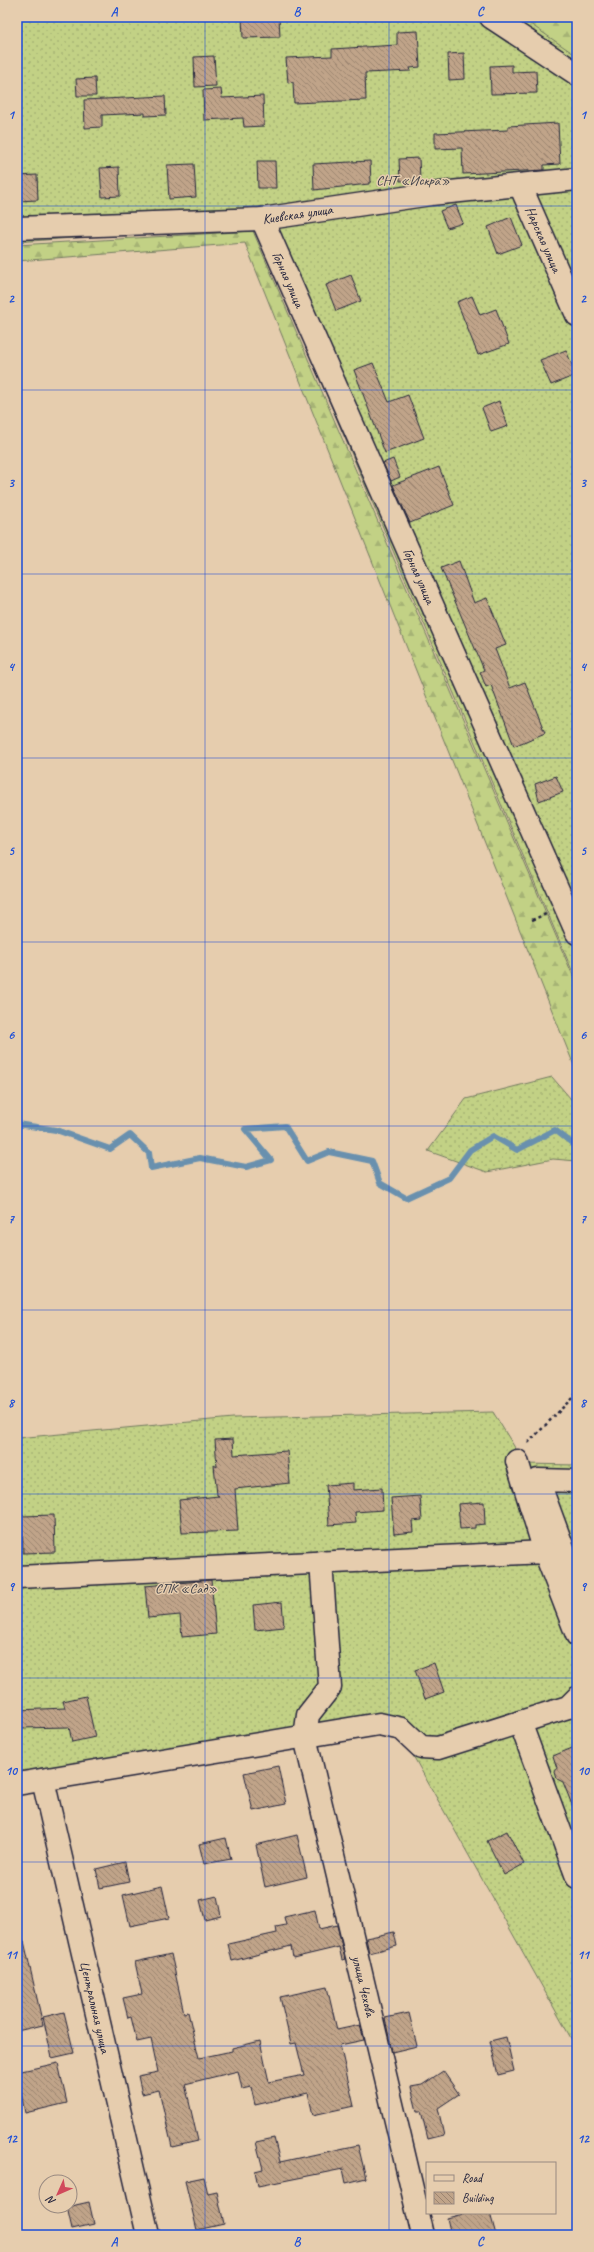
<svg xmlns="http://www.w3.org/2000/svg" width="594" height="2252" viewBox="0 0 594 2252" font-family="Caveat,sans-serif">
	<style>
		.grass { fill: url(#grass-dots); stroke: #727a60 }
		.forest { fill: url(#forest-firs); stroke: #727a60 }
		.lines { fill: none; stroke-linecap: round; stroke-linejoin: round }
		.stream { stroke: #6990ae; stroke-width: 6 }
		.building { fill: url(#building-back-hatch); stroke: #22223b }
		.minor-casing { stroke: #22223b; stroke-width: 25 }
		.path { stroke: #22223b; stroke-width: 2.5; stroke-dasharray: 3 3; stroke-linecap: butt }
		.minor { stroke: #e6cdae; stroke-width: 22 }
		.grid { fill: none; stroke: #1d4ed8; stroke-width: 1; stroke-opacity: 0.55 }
		.labels { text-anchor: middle; stroke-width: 3; stroke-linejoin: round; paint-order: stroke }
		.park-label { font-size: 14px; fill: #3a3c46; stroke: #e6cdae }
		.street-label { font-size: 14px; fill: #22223b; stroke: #e6cdae }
		.neatline { fill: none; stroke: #1d4ed8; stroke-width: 1.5 }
		.grid-label { font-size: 13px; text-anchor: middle; font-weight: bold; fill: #1d4ed8 }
	</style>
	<defs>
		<pattern id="grass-dots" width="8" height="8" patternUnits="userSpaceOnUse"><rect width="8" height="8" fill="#c2d185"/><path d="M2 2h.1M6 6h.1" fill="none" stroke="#a6b374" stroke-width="1.8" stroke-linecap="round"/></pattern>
		<pattern id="forest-firs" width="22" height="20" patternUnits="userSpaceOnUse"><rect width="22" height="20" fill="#c2d185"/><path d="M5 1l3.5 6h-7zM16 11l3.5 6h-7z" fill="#a6b374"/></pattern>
		<pattern id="building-back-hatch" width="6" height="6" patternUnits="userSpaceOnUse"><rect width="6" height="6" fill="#c0a489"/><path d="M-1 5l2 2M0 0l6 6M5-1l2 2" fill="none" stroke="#9c8571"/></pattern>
	</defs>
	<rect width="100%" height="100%" fill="#e6cdae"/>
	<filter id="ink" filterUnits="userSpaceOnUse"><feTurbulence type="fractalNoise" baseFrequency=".025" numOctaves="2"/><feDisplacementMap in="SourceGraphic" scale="8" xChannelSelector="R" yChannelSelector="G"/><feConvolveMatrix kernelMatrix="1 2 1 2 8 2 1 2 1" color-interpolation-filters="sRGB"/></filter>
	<g filter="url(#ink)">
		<g class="grass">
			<path d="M17,17H577V982L254,225L17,242Z"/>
			<path d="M552,1077L577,1106V1161L553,1159L487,1172L428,1151L466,1099Z"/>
			<path d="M493,1412L525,1464L577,1465V2049L392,1718L17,1787V1438L233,1418Z"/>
		</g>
		<g class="forest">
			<path d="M520,17H577V56Z"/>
			<path d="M253,231L577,985V1073L245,243L17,261V245Z"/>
		</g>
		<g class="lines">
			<path class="stream" d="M17,1124L56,1130L110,1149L130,1135L149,1153L151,1168L200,1158L246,1167L271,1160L245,1129L285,1126L307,1161L329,1152L372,1161L380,1183L406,1198L449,1178L470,1150L493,1136L517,1150L555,1130L577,1147"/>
		</g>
		<g class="building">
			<path d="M242,17H279L280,37L243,38Z"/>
			<path d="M418,31L420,67L410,68L411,71L365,73L366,100L294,103L293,82L288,83L286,58L332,56V49L397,45V32Z"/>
			<path d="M464,53L465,79L449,80L448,54Z"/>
			<path d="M214,56L216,86L195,87L194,57Z"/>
			<path d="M512,65V72L536,71L537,93L491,94L490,66Z"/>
			<path d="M95,78L96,96H77L76,79Z"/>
			<path d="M221,89L222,98L263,96L264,126L244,127L243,118L204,120L203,90Z"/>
			<path d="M165,96L166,115L145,116V113L102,115V127L85,128L84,100Z"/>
			<path d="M558,123L560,164L544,165V170L463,174L462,148L435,149V133L508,130V126Z"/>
			<path d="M419,158L420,180L400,181L399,159Z"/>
			<path d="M257,161H275L276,188H258Z"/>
			<path d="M370,161L371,182H369V184L314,190L313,164Z"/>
			<path d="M194,164L196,197L169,199L167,165Z"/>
			<path d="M119,167L120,196L102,197L100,168Z"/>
			<path d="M37,175L38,200L17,201V176Z"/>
			<path d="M456,205L463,223L447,228L440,211Z"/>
			<path d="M511,217L522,245L498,254L488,227Z"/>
			<path d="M351,275L361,301L336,311L326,285Z"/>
			<path d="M472,296L480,315L496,309L509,344L478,355L457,302Z"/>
			<path d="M566,350L576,375L551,385L540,360Z"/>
			<path d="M373,363L389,402L408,395L424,438L385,453L354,370Z"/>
			<path d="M499,401L508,426L491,432L482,408Z"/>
			<path d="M393,459L400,477L391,481L383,463Z"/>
			<path d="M439,467L454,505L410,523L393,485Z"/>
			<path d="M459,561L474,603L487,598L506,645L495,649L510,688L525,682L545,733L514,746L491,685L486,687L480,672L484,670L441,568Z"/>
			<path d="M556,776L563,792L539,801L535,784Z"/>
			<path d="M233,1439L234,1455L287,1451L290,1483L235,1489L238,1531L182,1533L179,1500L219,1496L217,1495L214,1465L217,1467L215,1440Z"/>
			<path d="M353,1483V1490L382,1488L383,1510L355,1512L356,1523L329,1525L326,1485Z"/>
			<path d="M420,1496L422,1520L412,1521L413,1532L394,1534L391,1498Z"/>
			<path d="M484,1502L485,1524L475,1525V1528L460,1529L458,1504Z"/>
			<path d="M54,1515L55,1552L23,1553L22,1516Z"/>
			<path d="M211,1580L216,1634L182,1637L180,1615L148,1618L145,1586Z"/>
			<path d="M282,1602L284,1627L255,1630L253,1605Z"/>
			<path d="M434,1663L444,1692L425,1699L415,1670Z"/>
			<path d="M86,1696L95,1737L72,1742L69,1727L19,1728L18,1710L65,1708L63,1701Z"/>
			<path d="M577,1746V1815H576L563,1782L557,1779L555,1772L557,1768L553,1756Z"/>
			<path d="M278,1766L286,1804L253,1811L244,1773Z"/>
			<path d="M507,1831L524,1864L504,1875L487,1841Z"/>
			<path d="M297,1835L307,1877L265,1887L256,1845Z"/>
			<path d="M226,1838L231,1859L204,1864L199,1844Z"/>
			<path d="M125,1862L129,1882L100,1888L96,1869Z"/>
			<path d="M162,1886L169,1918L130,1926L123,1895Z"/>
			<path d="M217,1896L221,1916L205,1920L200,1900Z"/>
			<path d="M315,1910L319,1929L337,1925L345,1959L342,1960L339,1947L293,1958L291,1946L232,1961L228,1944L277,1933L276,1927L286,1925L284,1917Z"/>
			<path d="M394,1932L397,1946L369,1953L366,1938Z"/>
			<path d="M17,1941H24L43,2025L17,2031Z"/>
			<path d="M171,1954L184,2013L188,2012L199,2058L232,2051V2048L260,2041L269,2082L304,2075L296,2043L291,2044L280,1997L327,1987L337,2030L360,2025L364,2040L340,2045L354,2106L313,2115L308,2093L255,2105L251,2087L242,2089L238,2071L185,2084L198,2141L172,2147L159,2090L142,2094L138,2076L158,2072L151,2039L137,2042L131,2017L128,2018L123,1998L142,1994L135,1962Z"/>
			<path d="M64,2012L74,2053L52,2058L43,2017Z"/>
			<path d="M409,2013L417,2046L392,2052L385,2018Z"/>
			<path d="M506,2037L514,2071L498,2075L490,2041Z"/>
			<path d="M58,2063L67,2103L25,2113L17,2072Z"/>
			<path d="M443,2071L459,2094L438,2108L444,2135L428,2139L421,2111H417L411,2087L422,2085Z"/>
			<path d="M274,2138L280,2162L358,2145L366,2178L346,2183L343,2169L258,2186L255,2171L263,2169L256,2142Z"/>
			<path d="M204,2177L208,2194L217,2192L224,2224L197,2230L185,2181Z"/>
			<path d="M89,2202L94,2224L72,2229L67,2207Z"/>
			<path d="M467,2213H490L496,2235H451L447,2218Z"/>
		</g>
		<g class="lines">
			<g class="minor-casing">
				<g id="minor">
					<path d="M491,17L577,74"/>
					<path id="s1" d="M520,185L577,315"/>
					<path id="s2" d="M262,219L577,933"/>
					<path id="s3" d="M17,228L262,219L431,194L577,179"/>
					<path d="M517,1461L545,1552"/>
					<path d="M577,1481L538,1480L577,1586"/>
					<path id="s4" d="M321,1562L330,1687L308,1715L305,1737L423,2235"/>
					<path d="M17,1577L545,1552L577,1635"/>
					<path d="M520,1722L577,1877"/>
					<path id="s5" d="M43,1780L148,2235"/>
					<path d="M17,1784L379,1724L402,1729L421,1747L438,1748L568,1707L577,1698"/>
				</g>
			</g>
			<g class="path">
				<path d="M532,920L546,914"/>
				<path d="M528,1443L577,1393"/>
			</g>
			<use href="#minor" class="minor"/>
		</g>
	</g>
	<path class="grid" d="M205,17V2235M389,17V2235M17,206H577M17,390H577M17,574H577M17,758H577M17,942H577M17,1126H577M17,1310H577M17,1494H577M17,1678H577M17,1862H577M17,2046H577"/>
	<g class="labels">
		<g class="park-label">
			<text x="413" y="185">СНТ «Искра»</text>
			<text x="186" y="1593">СПК «Сад»</text>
		</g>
		<g class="street-label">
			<text dy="5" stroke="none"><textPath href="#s3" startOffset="281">Киевская улица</textPath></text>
			<text dy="5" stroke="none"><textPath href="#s1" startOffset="59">Нарская улица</textPath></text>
			<text dy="5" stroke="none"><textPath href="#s2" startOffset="66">Горная улица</textPath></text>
			<text dy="5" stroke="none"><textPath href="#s2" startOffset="390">Горная улица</textPath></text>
			<text dy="5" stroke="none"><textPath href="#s4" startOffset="439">улица Чехова</textPath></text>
			<text dy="5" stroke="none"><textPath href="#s5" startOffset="233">Центральная улица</textPath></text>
		</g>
	</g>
	<rect width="594" height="2252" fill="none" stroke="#e6cdae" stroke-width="44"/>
	<rect x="426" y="2162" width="130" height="52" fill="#e6cdae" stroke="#988980"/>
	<rect x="434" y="2175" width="20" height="6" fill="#e6cdae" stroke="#988980"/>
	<text x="462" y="2182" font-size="12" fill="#22223b">Road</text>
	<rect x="434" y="2192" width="20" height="12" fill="url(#building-back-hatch)" stroke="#988980"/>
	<text x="462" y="2202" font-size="12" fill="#22223b">Building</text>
	<g transform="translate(58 2194) rotate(225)"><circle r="19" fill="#e6cdae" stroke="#988980"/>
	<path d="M0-3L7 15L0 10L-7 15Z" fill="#d1495b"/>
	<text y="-6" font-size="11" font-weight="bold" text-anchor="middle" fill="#22223b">N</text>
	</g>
	<rect x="22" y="22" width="550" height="2208" class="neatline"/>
	<g class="grid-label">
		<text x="114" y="16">A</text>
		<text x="297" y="16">B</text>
		<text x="480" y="16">C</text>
		<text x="11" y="119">1</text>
		<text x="583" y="119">1</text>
		<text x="11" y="303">2</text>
		<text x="583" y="303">2</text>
		<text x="11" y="487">3</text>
		<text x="583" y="487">3</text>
		<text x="11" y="671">4</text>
		<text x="583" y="671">4</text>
		<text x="11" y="855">5</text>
		<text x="583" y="855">5</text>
		<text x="11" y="1039">6</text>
		<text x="583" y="1039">6</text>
		<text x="11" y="1223">7</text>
		<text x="583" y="1223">7</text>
		<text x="11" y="1407">8</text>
		<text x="583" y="1407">8</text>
		<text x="11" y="1591">9</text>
		<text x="583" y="1591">9</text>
		<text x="11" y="1775">10</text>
		<text x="583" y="1775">10</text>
		<text x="11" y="1959">11</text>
		<text x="583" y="1959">11</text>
		<text x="11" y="2143">12</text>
		<text x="583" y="2143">12</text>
		<text x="114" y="2246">A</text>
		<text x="297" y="2246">B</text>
		<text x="480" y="2246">C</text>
	</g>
</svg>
